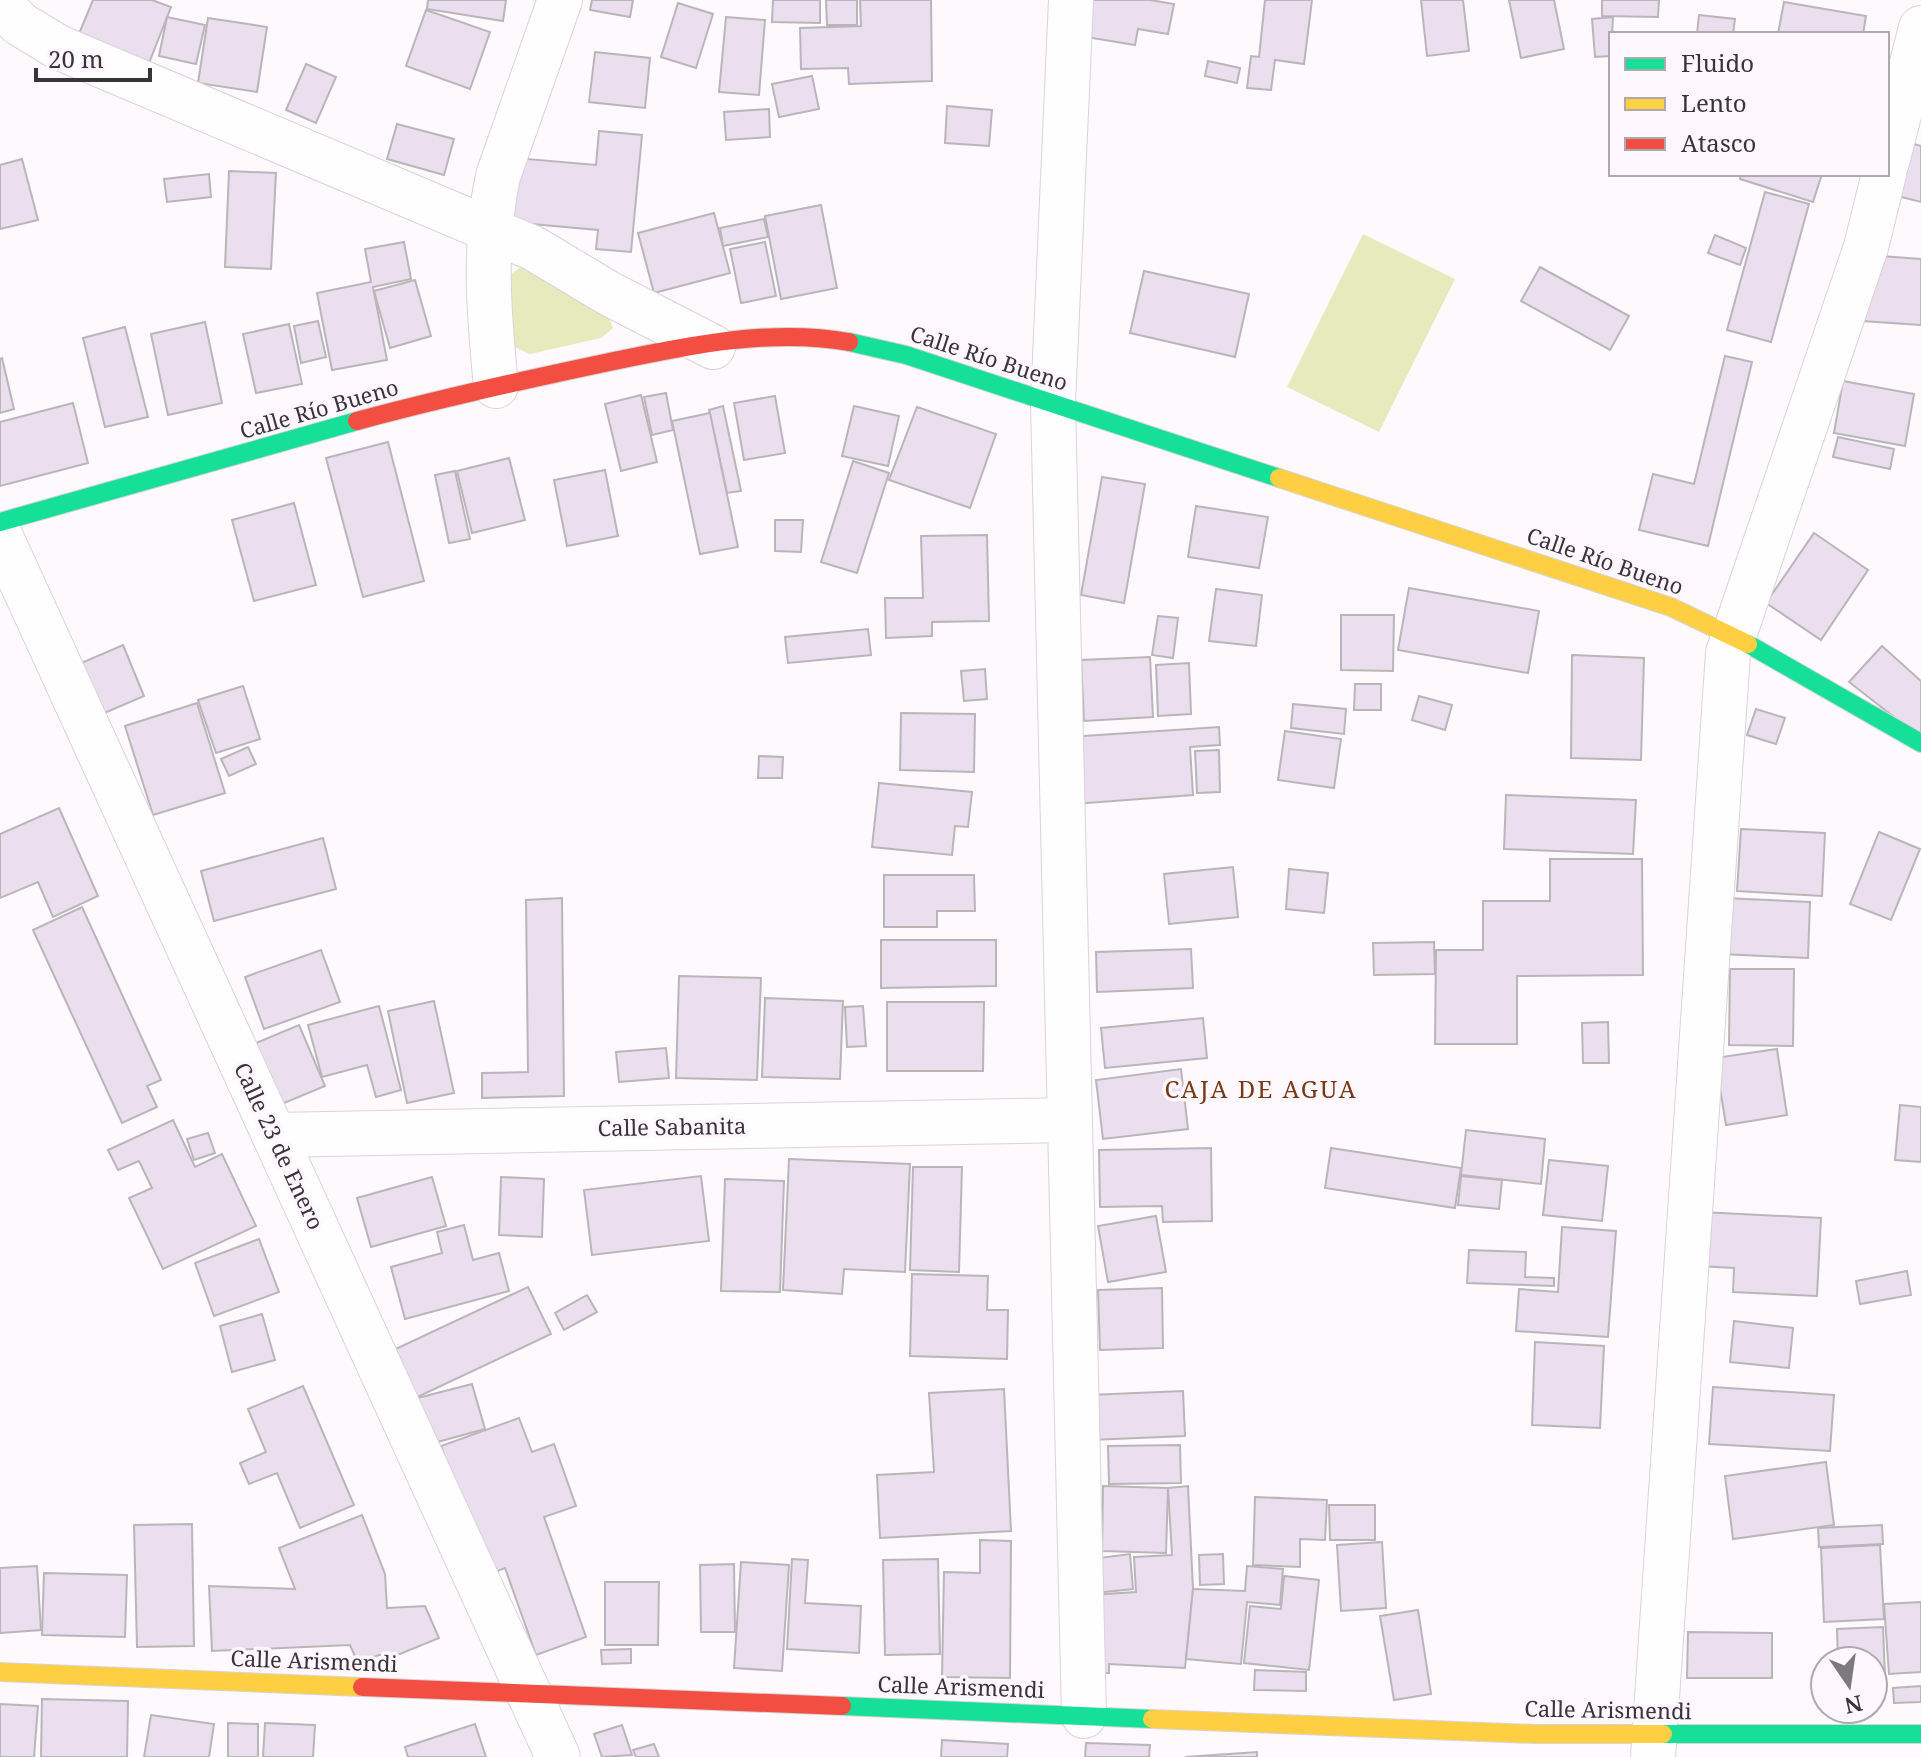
<svg xmlns="http://www.w3.org/2000/svg" width="1921" height="1757" viewBox="0 0 1921 1757" font-family="'Noto Serif',serif">
	<style>
		.green { fill: #e6eabc }
		.building { fill: #ebdeee; stroke: #b9b6ba; stroke-width: 2 }
		.lines { fill: none; stroke-linecap: round; stroke-linejoin: round }
		.street-casing { stroke: #d8d4d7; stroke-width: 46 }
		.fast-casing { stroke: #d8d4d7; stroke-width: 20 }
		.slow-casing { stroke: #d8d4d7; stroke-width: 20 }
		.jam-casing { stroke: #d8d4d7; stroke-width: 20 }
		.street { stroke: #fffeff; stroke-width: 44 }
		.fast { stroke: #16e098; stroke-width: 18 }
		.slow { stroke: #ffcf43; stroke-width: 18 }
		.jam { stroke: #f24e42; stroke-width: 18 }
		.labels { text-anchor: middle; stroke-width: 7; stroke-linejoin: round; paint-order: stroke }
		.street-label { font-size: 22px; fill: #373537; stroke: #fff7fe }
		.neighbourhood-label { font-size: 24px; letter-spacing: 2px; fill: #773814; stroke: #fff7fe }
	</style>
	<rect width="100%" height="100%" fill="#fdf9fd"/>
	<g class="green">
		<path d="M1363,234L1455,279L1379,432L1287,387Z"/>
		<path d="M522,266L608,316L613,328L601,338L530,354L515,347L511,337L510,275Z"/>
	</g>
	<g class="building">
		<path d="M93,0H152L171,7L149,63L78,36Z"/>
		<path d="M428,0H506L503,21L427,9Z"/>
		<path d="M592,0H633L630,17L590,10Z"/>
		<path d="M773,0H820V23L772,22Z"/>
		<path d="M826,0H857V25H827Z"/>
		<path d="M860,0H931L932,81L849,84L848,68L801,69L800,28L861,26Z"/>
		<path d="M1086,0H1150L1174,4L1168,34L1138,29L1135,45L1080,36Z"/>
		<path d="M1265,0H1312L1304,64L1275,60L1271,90L1247,88L1251,56L1259,57Z"/>
		<path d="M1421,0H1463L1469,51L1427,56Z"/>
		<path d="M1509,0H1554L1564,49L1521,58Z"/>
		<path d="M1602,0H1659L1658,17L1602,16Z"/>
		<path d="M1784,2L1866,16L1863,34H1778Z"/>
		<path d="M678,3L713,14L696,68L661,57Z"/>
		<path d="M426,10L490,32L470,89L406,66Z"/>
		<path d="M1699,15L1735,19L1733,34H1697Z"/>
		<path d="M167,17L205,25L196,64L159,56Z"/>
		<path d="M726,17L765,20L759,95L719,92Z"/>
		<path d="M1613,17L1611,56L1595,57L1592,19Z"/>
		<path d="M208,18L267,27L257,92L198,83Z"/>
		<path d="M595,52L650,58L645,108L589,102Z"/>
		<path d="M1208,61L1240,68L1237,83L1205,76Z"/>
		<path d="M306,64L336,77L316,123L286,110Z"/>
		<path d="M812,76L819,109L779,117L772,84Z"/>
		<path d="M947,106L992,110L989,146L945,143Z"/>
		<path d="M769,109L770,137L726,140L724,112Z"/>
		<path d="M397,124L454,139L444,175L387,159Z"/>
		<path d="M599,131L642,135L631,252L596,249L598,230L510,222L516,158L596,165Z"/>
		<path d="M1900,140L1921,146V202L1886,193Z"/>
		<path d="M22,159L38,220L0,229V165Z"/>
		<path d="M229,171L276,173L271,269L225,267Z"/>
		<path d="M209,174L211,197L167,202L164,179Z"/>
		<path d="M1741,174H1822L1813,202L1740,179Z"/>
		<path d="M1765,192L1809,204L1771,342L1727,330Z"/>
		<path d="M821,205L837,288L781,299L765,216Z"/>
		<path d="M714,213L730,273L654,293L638,233Z"/>
		<path d="M764,219L768,237L723,246L720,228Z"/>
		<path d="M1715,235L1746,248L1740,265L1708,253Z"/>
		<path d="M404,242L411,279L373,287L387,360L332,370L317,293L371,282L365,249Z"/>
		<path d="M765,242L776,296L741,303L730,249Z"/>
		<path d="M1867,255L1921,259V325L1862,321Z"/>
		<path d="M1540,267L1629,316L1610,350L1521,301Z"/>
		<path d="M1144,271L1249,294L1235,357L1130,333Z"/>
		<path d="M415,280L431,336L390,348L374,291Z"/>
		<path d="M318,321L326,357L301,363L294,326Z"/>
		<path d="M205,322L222,403L168,415L151,334Z"/>
		<path d="M289,324L302,384L256,393L243,334Z"/>
		<path d="M125,327L148,417L105,427L83,338Z"/>
		<path d="M1725,356L1752,362L1708,546L1639,530L1653,474L1694,484Z"/>
		<path d="M2,358L14,409L0,413V359Z"/>
		<path d="M1843,381L1914,394L1905,446L1834,433Z"/>
		<path d="M666,393L673,430L652,435L644,397Z"/>
		<path d="M641,395L657,462L621,471L605,404Z"/>
		<path d="M775,396L785,453L744,460L734,403Z"/>
		<path d="M73,403L88,463L0,486V422Z"/>
		<path d="M723,406L741,491L727,493L709,410Z"/>
		<path d="M854,406L899,416L888,466L842,456Z"/>
		<path d="M917,407L996,434L970,508L889,480Z"/>
		<path d="M710,413L738,547L700,554L672,421Z"/>
		<path d="M1838,437L1894,449L1890,469L1833,457Z"/>
		<path d="M388,442L424,581L363,597L326,458Z"/>
		<path d="M509,458L525,520L472,533L457,471Z"/>
		<path d="M853,461L889,473L857,573L821,562Z"/>
		<path d="M605,470L618,536L567,546L554,480Z"/>
		<path d="M455,471L470,539L449,543L435,475Z"/>
		<path d="M1102,477L1145,484L1124,603L1081,595Z"/>
		<path d="M294,503L316,585L254,601L232,520Z"/>
		<path d="M1196,506L1268,517L1259,568L1188,557Z"/>
		<path d="M775,520H803L801,552L775,551Z"/>
		<path d="M1814,533L1868,570L1821,640L1766,603Z"/>
		<path d="M987,535L989,621L932,622V636L886,638L885,598H923L921,536Z"/>
		<path d="M1409,588L1539,611L1528,673L1398,650Z"/>
		<path d="M1216,589L1262,595L1256,646L1209,641Z"/>
		<path d="M1341,615H1394L1393,671L1341,670Z"/>
		<path d="M1158,616L1178,618L1173,658L1152,655Z"/>
		<path d="M868,629L871,655L788,663L785,637Z"/>
		<path d="M123,645L144,696L93,718L72,667Z"/>
		<path d="M1882,646L1921,681V738L1849,682Z"/>
		<path d="M1572,655L1644,658L1641,760L1571,758Z"/>
		<path d="M1150,657L1153,717L1084,721L1081,660Z"/>
		<path d="M1189,663L1191,714L1158,716L1156,665Z"/>
		<path d="M985,669L987,699L964,701L961,671Z"/>
		<path d="M1355,684H1381V710H1354Z"/>
		<path d="M243,686L260,739L216,753L198,700Z"/>
		<path d="M1419,696L1452,705L1445,730L1412,720Z"/>
		<path d="M197,703L225,793L153,815L125,726Z"/>
		<path d="M1293,704L1346,709L1344,734L1291,728Z"/>
		<path d="M1756,709L1785,718L1776,744L1747,735Z"/>
		<path d="M901,713L975,714L974,772L900,770Z"/>
		<path d="M1219,727L1220,745L1190,747L1193,795L1074,804L1069,737Z"/>
		<path d="M1285,731L1341,739L1334,788L1278,780Z"/>
		<path d="M248,747L256,764L229,776L221,759Z"/>
		<path d="M1219,750L1220,792L1197,793L1195,751Z"/>
		<path d="M759,756L783,757L782,778H758Z"/>
		<path d="M879,783L972,792L968,827L955,826L952,855L872,847Z"/>
		<path d="M1506,795L1636,800L1633,854L1504,849Z"/>
		<path d="M59,808L98,896L53,917L38,882L0,898V834Z"/>
		<path d="M1741,829L1825,833L1822,896L1737,891Z"/>
		<path d="M1879,832L1920,849L1891,920L1850,904Z"/>
		<path d="M323,838L336,889L214,921L201,871Z"/>
		<path d="M1550,859H1642L1643,975L1517,976V1044H1435L1436,950H1483V901H1550Z"/>
		<path d="M1233,867L1238,917L1169,924L1164,874Z"/>
		<path d="M1289,869L1328,873L1324,913L1286,909Z"/>
		<path d="M884,875H974L975,911H937V927H884Z"/>
		<path d="M562,898L564,1096L482,1098V1073L528,1072L526,900Z"/>
		<path d="M1723,898L1810,902L1808,958L1720,954Z"/>
		<path d="M82,907L161,1080L147,1086L157,1107L122,1123L33,930Z"/>
		<path d="M881,940H996V986L881,988Z"/>
		<path d="M1434,942L1435,974L1374,975L1373,943Z"/>
		<path d="M1191,949L1193,988L1097,992L1096,952Z"/>
		<path d="M321,950L340,1002L264,1029L245,977Z"/>
		<path d="M1730,969H1794L1793,1046L1729,1045Z"/>
		<path d="M679,976L761,978L757,1080L676,1078Z"/>
		<path d="M765,998L843,1001L840,1079L762,1077Z"/>
		<path d="M434,1001L454,1093L407,1103L388,1011Z"/>
		<path d="M887,1002H984L983,1071H887Z"/>
		<path d="M379,1006L401,1090L376,1097L367,1065L322,1077L308,1025Z"/>
		<path d="M863,1006L866,1046L847,1047L845,1007Z"/>
		<path d="M1203,1018L1207,1058L1105,1068L1101,1028Z"/>
		<path d="M1608,1022L1609,1063H1583L1582,1023Z"/>
		<path d="M299,1025L325,1086L270,1109L244,1048Z"/>
		<path d="M666,1048L669,1078L619,1082L616,1052Z"/>
		<path d="M1777,1049L1787,1115L1726,1125L1715,1058Z"/>
		<path d="M1181,1069L1188,1129L1103,1139L1096,1080Z"/>
		<path d="M1900,1105L1921,1107V1162L1895,1160Z"/>
		<path d="M173,1120L195,1167L222,1154L256,1226L163,1269L129,1198L152,1188L139,1161L118,1170L108,1150Z"/>
		<path d="M1466,1130L1545,1139L1541,1184L1461,1175Z"/>
		<path d="M208,1133L215,1153L194,1160L187,1139Z"/>
		<path d="M1211,1148L1212,1221L1163,1222L1162,1206L1100,1207L1099,1150Z"/>
		<path d="M1331,1148L1461,1168L1455,1208L1325,1188Z"/>
		<path d="M789,1159L910,1164L905,1272L844,1269L842,1294L783,1290Z"/>
		<path d="M1549,1160L1608,1166L1602,1221L1543,1215Z"/>
		<path d="M913,1167H962L959,1272L910,1270Z"/>
		<path d="M701,1176L709,1241L592,1255L584,1190Z"/>
		<path d="M1461,1176L1502,1180L1499,1209L1458,1205Z"/>
		<path d="M432,1177L446,1226L371,1247L357,1198Z"/>
		<path d="M501,1177L544,1179L542,1237L499,1235Z"/>
		<path d="M725,1179L784,1181L780,1292L721,1291Z"/>
		<path d="M1701,1212L1821,1218L1817,1296L1733,1292L1734,1268L1699,1266Z"/>
		<path d="M1156,1216L1166,1272L1108,1282L1098,1226Z"/>
		<path d="M464,1225L473,1260L499,1253L509,1291L405,1319L391,1267L442,1253L437,1232Z"/>
		<path d="M1562,1227L1616,1231L1608,1337L1516,1331L1519,1289L1558,1292Z"/>
		<path d="M259,1239L279,1292L214,1316L195,1263Z"/>
		<path d="M1469,1250L1526,1252L1525,1277L1554,1278V1286L1467,1283Z"/>
		<path d="M1907,1271L1911,1295L1860,1304L1856,1281Z"/>
		<path d="M912,1274L988,1276L987,1310H1008L1007,1359L910,1356Z"/>
		<path d="M528,1287L551,1334L407,1402L385,1354Z"/>
		<path d="M1162,1288L1163,1348L1100,1350L1098,1290Z"/>
		<path d="M587,1295L597,1312L564,1330L555,1313Z"/>
		<path d="M262,1314L275,1360L232,1372L220,1326Z"/>
		<path d="M1734,1321L1793,1328L1789,1368L1730,1362Z"/>
		<path d="M1535,1342L1604,1346L1600,1428L1532,1425Z"/>
		<path d="M472,1384L485,1429L423,1446L410,1400Z"/>
		<path d="M303,1386L354,1505L300,1528L277,1473L249,1484L240,1463L266,1452L248,1409Z"/>
		<path d="M1713,1387L1834,1395L1830,1451L1709,1444Z"/>
		<path d="M1004,1389L1011,1531L880,1538L877,1475L934,1472L929,1393Z"/>
		<path d="M1183,1391L1185,1436L1091,1440L1089,1395Z"/>
		<path d="M519,1418L532,1452L554,1444L576,1506L544,1517L586,1637L536,1655L505,1568L487,1575L441,1446Z"/>
		<path d="M1180,1445L1181,1483L1109,1484L1108,1446Z"/>
		<path d="M1826,1462L1834,1525L1733,1539L1725,1476Z"/>
		<path d="M1103,1486L1168,1488L1166,1553L1102,1551Z"/>
		<path d="M1188,1486L1193,1589L1185,1668L1109,1664V1673L1088,1672L1090,1595L1136,1592L1134,1557L1172,1555L1168,1488Z"/>
		<path d="M1255,1497L1327,1500L1325,1540L1300,1539V1567L1253,1565Z"/>
		<path d="M1329,1505H1375V1540H1330Z"/>
		<path d="M362,1515L385,1574L387,1608L425,1606L439,1638L400,1654L379,1655L358,1663L350,1645L212,1651L209,1586L295,1589L279,1548Z"/>
		<path d="M192,1524L194,1646L137,1647L134,1525Z"/>
		<path d="M1882,1525L1883,1544L1819,1547L1818,1528Z"/>
		<path d="M980,1540L1011,1541L1010,1678L942,1677L944,1572L980,1573Z"/>
		<path d="M1382,1542L1386,1608L1341,1611L1337,1545Z"/>
		<path d="M1880,1545L1884,1619L1824,1622L1821,1548Z"/>
		<path d="M1130,1554L1133,1589L1095,1593L1091,1559Z"/>
		<path d="M1223,1554L1224,1584L1200,1585L1199,1555Z"/>
		<path d="M792,1559L808,1560L805,1603L861,1606L859,1653L787,1649Z"/>
		<path d="M938,1559L940,1654L885,1655L883,1560Z"/>
		<path d="M741,1562L789,1565L782,1671L734,1668Z"/>
		<path d="M734,1564L735,1632H701L700,1565Z"/>
		<path d="M37,1566L41,1630L0,1633V1568Z"/>
		<path d="M1247,1566L1283,1569L1280,1605L1247,1602L1241,1664L1186,1659L1193,1589L1245,1591Z"/>
		<path d="M44,1573L127,1575L125,1637L42,1635Z"/>
		<path d="M1284,1576L1319,1580L1309,1670L1244,1663L1250,1606L1281,1609Z"/>
		<path d="M605,1582H659L658,1645H605Z"/>
		<path d="M1921,1602V1672L1889,1674L1884,1604Z"/>
		<path d="M1418,1610L1431,1694L1394,1700L1380,1616Z"/>
		<path d="M1883,1627L1885,1678L1873,1679V1661H1838L1837,1629Z"/>
		<path d="M1688,1632L1772,1633V1678H1687Z"/>
		<path d="M631,1649V1663L602,1664L601,1650Z"/>
		<path d="M1255,1670L1306,1672V1691L1254,1690Z"/>
		<path d="M1921,1686V1702L1894,1703L1893,1688Z"/>
		<path d="M42,1699L128,1701L127,1757H41Z"/>
		<path d="M0,1704L38,1706L34,1757H0Z"/>
		<path d="M151,1715L214,1724L209,1757H144Z"/>
		<path d="M228,1723L258,1724V1757H228Z"/>
		<path d="M265,1723L315,1725L313,1757H263Z"/>
		<path d="M475,1724L486,1757H408L405,1747Z"/>
		<path d="M622,1725L632,1755L602,1757L594,1734Z"/>
		<path d="M942,1740L1008,1744L1007,1757H941Z"/>
		<path d="M1086,1743L1150,1745L1149,1757H1085Z"/>
		<path d="M654,1744L659,1757H636L633,1750Z"/>
		<path d="M1257,1752V1757H1185Z"/>
	</g>
	<g class="lines">
		<g class="street-casing">
			<g id="street">
				<path d="M1071,0L1053,403L1084,1716"/>
				<path d="M0,3L20,24L58,47L533,248L608,293L713,347"/>
				<path d="M1887,162L1921,28"/>
				<path d="M496,386C489,315 483,247 498,176L560,0"/>
				<path d="M0,535L558,1757"/>
				<path d="M274,1135L1070,1120"/>
				<path d="M1653,1757L1728,653L1866,247L1884,174"/>
			</g>
		</g>
		<g class="fast-casing">
			<g id="fast">
				<path d="M849,342L906,355L1279,478"/>
				<path d="M0,522L357,421"/>
				<path d="M1748,644L1921,743"/>
				<path d="M842,1706L1152,1719"/>
				<path d="M1663,1734H1921"/>
			</g>
		</g>
		<g class="slow-casing">
			<g id="slow">
				<path d="M1279,478L1671,607L1748,644"/>
				<path d="M0,1672L362,1687"/>
				<path d="M1152,1719L1535,1734H1663"/>
			</g>
		</g>
		<g class="jam-casing">
			<g id="jam">
				<path d="M357,421C435,400 515,382 595,365C676,348 766,327 849,342"/>
				<path d="M362,1687L842,1706"/>
			</g>
		</g>
		<use href="#street" class="street"/>
		<use href="#fast" class="fast"/>
		<use href="#slow" class="slow"/>
		<use href="#jam" class="jam"/>
	</g>
	<g class="labels">
		<g class="street-label">
			<text transform="translate(989 358) rotate(18)" y="8">Calle Río Bueno</text>
			<text transform="translate(319 409) rotate(-16)" y="8">Calle Río Bueno</text>
			<text transform="translate(1605 561) rotate(19)" y="8">Calle Río Bueno</text>
			<text transform="translate(672 1127) rotate(-1)" y="8">Calle Sabanita</text>
			<text transform="translate(279 1146) rotate(65)" y="8">Calle 23 de Enero</text>
			<text transform="translate(314 1661) rotate(2)" y="8">Calle Arismendi</text>
			<text transform="translate(961 1687) rotate(2)" y="8">Calle Arismendi</text>
			<text transform="translate(1608 1710) rotate(1)" y="8">Calle Arismendi</text>
		</g>
		<g class="neighbourhood-label">
			<text x="1261" y="1098">CAJA DE AGUA</text>
		</g>
	</g>
	<rect x="1609" y="32" width="280" height="144" fill="#fff7fe" stroke="#afa9ae" stroke-width="2"/>
	<rect x="1625" y="58" width="40" height="12" fill="#16e098" stroke="#afa9ae" stroke-width="2"/>
	<text x="1681" y="72" font-size="24" fill="#373537">Fluido</text>
	<rect x="1625" y="98" width="40" height="12" fill="#ffcf43" stroke="#afa9ae" stroke-width="2"/>
	<text x="1681" y="112" font-size="24" fill="#373537">Lento</text>
	<rect x="1625" y="138" width="40" height="12" fill="#f24e42" stroke="#afa9ae" stroke-width="2"/>
	<text x="1681" y="152" font-size="24" fill="#373537">Atasco</text>
	<g transform="translate(1849 1685) rotate(167)"><circle r="38" fill="#fff7fe" stroke="#afa9ae" stroke-width="2"/>
	<path d="M0-6L14 30L0 20L-14 30Z" fill="#7c7a7c"/>
	<text y="-12" font-size="22" font-weight="bold" text-anchor="middle" fill="#373537">N</text>
	</g>
	<path d="M36 68v12h114v-12" fill="none" stroke="#373537" stroke-width="4"/>
	<text x="48" y="68" font-size="24" fill="#373537" stroke="#fff7fe" stroke-width="6" paint-order="stroke">20 m</text>
</svg>
